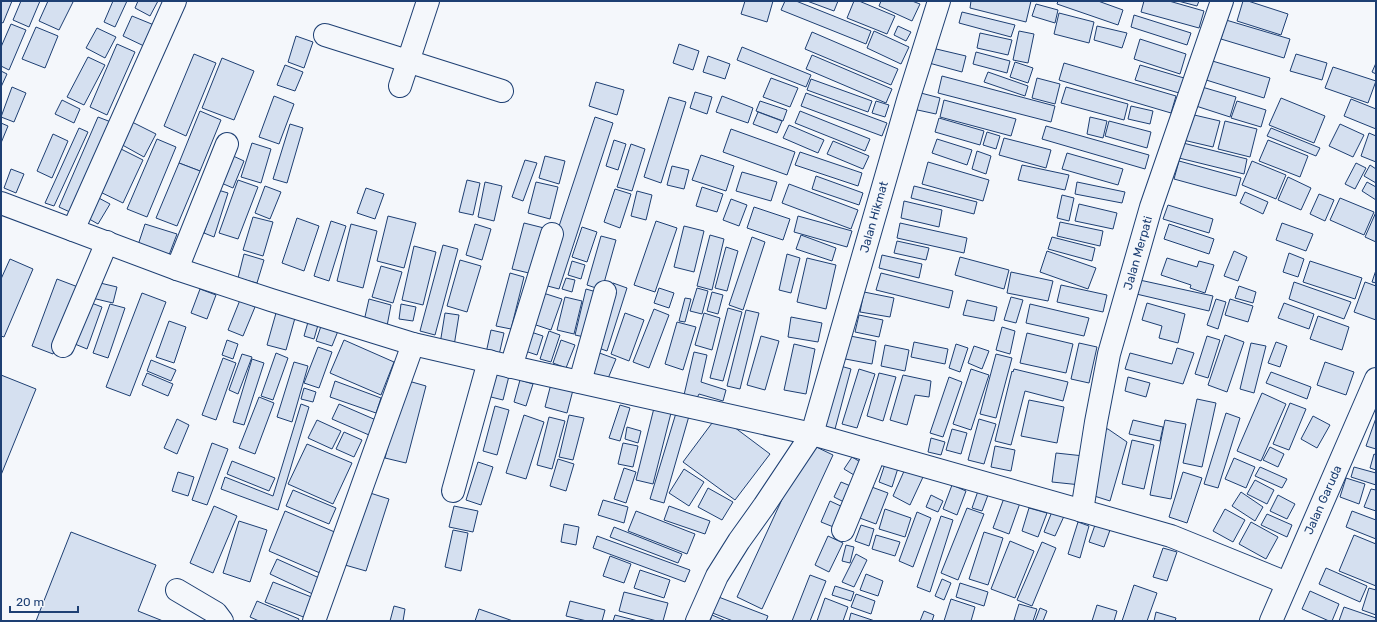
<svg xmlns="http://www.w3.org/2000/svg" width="1377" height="622" viewBox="0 0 1377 622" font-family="Rubik,sans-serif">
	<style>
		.building { fill: #d5e0f0; stroke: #1d3f73 }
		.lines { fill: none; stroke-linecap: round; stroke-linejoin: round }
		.minor-casing { stroke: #1d3f73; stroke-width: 24 }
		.minor { stroke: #f4f7fb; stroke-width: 22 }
		.labels { text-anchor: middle; stroke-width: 3; stroke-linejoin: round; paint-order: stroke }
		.street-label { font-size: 12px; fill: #1d3f73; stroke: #f4f7fb }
	</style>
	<rect width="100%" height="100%" fill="#f4f7fb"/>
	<g class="building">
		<path d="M1,1H12L3,23L1,22Z"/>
		<path d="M21,1H40L29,27L13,20Z"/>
		<path d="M48,1H71L73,2L59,30L39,21Z"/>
		<path d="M113,1H127L115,27L104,22Z"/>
		<path d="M138,1H158L150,16L135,8Z"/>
		<path d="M745,1H773L767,22L741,14Z"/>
		<path d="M785,1H796L871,31L866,44L781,10Z"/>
		<path d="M807,1H838L834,11Z"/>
		<path d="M854,1H859L895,16L887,34L847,18Z"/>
		<path d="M881,1H912L920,4L912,21L879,6Z"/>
		<path d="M971,1H1031L1026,22L970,8Z"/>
		<path d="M1058,1H1098L1123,10L1118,25L1057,4Z"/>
		<path d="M1144,1H1169L1204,11L1199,28L1141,12Z"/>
		<path d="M1178,1H1199L1197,6Z"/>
		<path d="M1243,1H1248L1288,14L1281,35L1237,21Z"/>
		<path d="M1036,4L1058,10L1055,23L1032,16Z"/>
		<path d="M962,12L1015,25L1011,37L959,23Z"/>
		<path d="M1059,13L1094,22L1089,43L1054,34Z"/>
		<path d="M1134,15L1191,33L1187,45L1131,27Z"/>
		<path d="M132,16L154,25L144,46L123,36Z"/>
		<path d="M1226,20L1290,39L1284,58L1221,39Z"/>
		<path d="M11,24L26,30L9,70L1,66V47Z"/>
		<path d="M898,26L911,32L906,41L894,35Z"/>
		<path d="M1097,26L1127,33L1122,48L1094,40Z"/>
		<path d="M36,27L58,36L45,68L22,59Z"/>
		<path d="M97,28L116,37L105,58L86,48Z"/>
		<path d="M874,31L909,47L901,64L867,48Z"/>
		<path d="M1019,31L1034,34L1028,63L1013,60Z"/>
		<path d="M812,32L898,69L891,85L805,49Z"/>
		<path d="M980,33L1012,40L1008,55L977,48Z"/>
		<path d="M296,36L313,42L304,68L288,62Z"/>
		<path d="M1140,39L1186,54L1180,74L1134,59Z"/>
		<path d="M117,44L135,52L107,115L90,107Z"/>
		<path d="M679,44L699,51L693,70L673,63Z"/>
		<path d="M742,47L811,75L806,87L737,60Z"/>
		<path d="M932,48L966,56L962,72L929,63Z"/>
		<path d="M976,52L1010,61L1007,73L973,64Z"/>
		<path d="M194,54L216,63L186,136L164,126Z"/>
		<path d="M1296,54L1327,63L1322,80L1290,71Z"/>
		<path d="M812,55L892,89L886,103L806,69Z"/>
		<path d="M708,56L730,64L725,79L703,72Z"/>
		<path d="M88,57L105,65L84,105L67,97Z"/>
		<path d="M222,58L254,71L234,120L202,108Z"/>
		<path d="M1209,60L1270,78L1264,98L1203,79Z"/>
		<path d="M1015,62L1033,68L1028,83L1010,77Z"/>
		<path d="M1064,63L1176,96L1171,113L1059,80Z"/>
		<path d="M1376,63V74L1372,72Z"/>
		<path d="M285,65L303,72L295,91L277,85Z"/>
		<path d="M1140,65L1184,78L1179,93L1135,80Z"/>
		<path d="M1333,67L1376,81L1368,103L1325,88Z"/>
		<path d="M1,71L7,74L1,87Z"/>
		<path d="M988,72L1028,86L1025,96L984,82Z"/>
		<path d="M942,76L1055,106L1051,122L938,93Z"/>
		<path d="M771,78L798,88L790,107L763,97Z"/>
		<path d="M1037,78L1060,84L1055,104L1032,98Z"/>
		<path d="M811,79L872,101L868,112L807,90Z"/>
		<path d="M596,82L624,90L617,115L589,106Z"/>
		<path d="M12,87L26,93L14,122L1,117Z"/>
		<path d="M1066,87L1128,104L1124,120L1061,103Z"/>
		<path d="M1202,87L1236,97L1230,117L1196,106Z"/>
		<path d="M695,92L712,97L707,114L690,108Z"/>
		<path d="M917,92L940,98L936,114L913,109Z"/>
		<path d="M806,93L887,123L882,136L801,106Z"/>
		<path d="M274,96L294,104L279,144L259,137Z"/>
		<path d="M722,96L753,108L748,123L716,112Z"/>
		<path d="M669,97L686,102L661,183L644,177Z"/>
		<path d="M1281,98L1325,116L1314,143L1269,125Z"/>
		<path d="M1351,99L1376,109V129L1344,116Z"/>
		<path d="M62,100L80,109L74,123L55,114Z"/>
		<path d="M944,100L1016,119L1011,136L940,117Z"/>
		<path d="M760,101L787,110L783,121L756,111Z"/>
		<path d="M876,101L889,105L885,117L872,113Z"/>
		<path d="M1237,101L1266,110L1261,127L1231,118Z"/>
		<path d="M1131,106L1153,111L1150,124L1128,119Z"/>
		<path d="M200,111L221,120L200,171L179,163Z"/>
		<path d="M800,111L870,139L865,151L795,123Z"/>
		<path d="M758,112L782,121L777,133L753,124Z"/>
		<path d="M1190,114L1220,121L1213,147L1183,140Z"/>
		<path d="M98,117L111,122L72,213L59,207Z"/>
		<path d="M595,117L613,123L559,289L540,284Z"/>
		<path d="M1090,117L1107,121L1103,138L1087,134Z"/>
		<path d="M939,118L984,131L980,145L935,132Z"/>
		<path d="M128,120L156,134L144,157L117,142Z"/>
		<path d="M1109,121L1151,132L1147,148L1105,136Z"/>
		<path d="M1225,121L1257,129L1250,157L1218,149Z"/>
		<path d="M1,123L8,126L1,143Z"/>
		<path d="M290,124L303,128L287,183L273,179Z"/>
		<path d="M1340,124L1364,135L1353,157L1329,146Z"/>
		<path d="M789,125L824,140L818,153L783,138Z"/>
		<path d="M1046,126L1149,155L1145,169L1042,139Z"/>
		<path d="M79,128L88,132L54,206L45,203Z"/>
		<path d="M1271,128L1320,148L1316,156L1267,136Z"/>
		<path d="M731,129L795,152L787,175L723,152Z"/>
		<path d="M987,132L1000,136L996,149L983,145Z"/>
		<path d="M1369,133L1376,136V162L1361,156Z"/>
		<path d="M53,134L68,141L52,178L37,171Z"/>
		<path d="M1004,138L1051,150L1046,168L999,155Z"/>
		<path d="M157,139L176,147L147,217L127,209Z"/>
		<path d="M937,139L972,150L967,165L932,153Z"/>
		<path d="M614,140L626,144L618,170L606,166Z"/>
		<path d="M1268,140L1308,156L1300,177L1259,161Z"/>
		<path d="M833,141L869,156L863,169L827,154Z"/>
		<path d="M1179,142L1247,159L1244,174L1175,157Z"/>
		<path d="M252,143L271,149L261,183L241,177Z"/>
		<path d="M631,144L645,149L632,191L617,187Z"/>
		<path d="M115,146L143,160L123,203L94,189Z"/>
		<path d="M977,151L991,156L986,174L972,169Z"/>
		<path d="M800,152L862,173L858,186L795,165Z"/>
		<path d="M1067,153L1123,169L1118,185L1062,169Z"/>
		<path d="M231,155L244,161L233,188L219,182Z"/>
		<path d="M701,155L734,166L726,191L692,180Z"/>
		<path d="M545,156L565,161L559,184L539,178Z"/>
		<path d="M525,160L537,163L523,201L512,197Z"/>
		<path d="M1179,161L1241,178L1236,196L1174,179Z"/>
		<path d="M1252,161L1286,175L1276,199L1242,185Z"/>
		<path d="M928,162L989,180L983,201L922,184Z"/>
		<path d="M179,163L200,171L177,226L156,218Z"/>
		<path d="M1356,163L1366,168L1355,189L1345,184Z"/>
		<path d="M1022,165L1069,175L1065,190L1018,180Z"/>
		<path d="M1370,165L1376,169V183L1364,176Z"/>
		<path d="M672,166L689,170L684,189L667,185Z"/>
		<path d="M11,169L24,174L16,193L4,188Z"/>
		<path d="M742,172L777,182L771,201L736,191Z"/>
		<path d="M816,176L863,193L859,205L812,189Z"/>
		<path d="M1288,177L1311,188L1301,210L1278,200Z"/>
		<path d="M238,180L258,187L238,239L219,233Z"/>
		<path d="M467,180L480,183L473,215L459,212Z"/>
		<path d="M485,182L502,186L494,221L478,217Z"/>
		<path d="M536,182L558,187L550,219L528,213Z"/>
		<path d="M1077,182L1125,192L1122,203L1075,194Z"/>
		<path d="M1367,182L1376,187V200L1362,191Z"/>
		<path d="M789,184L858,210L851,229L782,203Z"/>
		<path d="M265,186L281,192L270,219L255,213Z"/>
		<path d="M914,186L977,202L974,214L911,198Z"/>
		<path d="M702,187L723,194L717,212L696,206Z"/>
		<path d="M366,188L384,194L375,219L357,213Z"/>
		<path d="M615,189L631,194L620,228L604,222Z"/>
		<path d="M218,190L228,193L214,237L204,233Z"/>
		<path d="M637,191L652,195L646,220L631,216Z"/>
		<path d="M1245,192L1268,202L1263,214L1240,203Z"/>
		<path d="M1319,194L1334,200L1325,221L1310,214Z"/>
		<path d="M1062,195L1074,198L1069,221L1057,218Z"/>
		<path d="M95,196L110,204L98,224L84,216Z"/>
		<path d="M1340,198L1374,212L1364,235L1330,220Z"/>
		<path d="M731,199L747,205L739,226L723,220Z"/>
		<path d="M904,201L942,210L939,227L901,218Z"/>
		<path d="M1079,204L1117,213L1113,229L1075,221Z"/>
		<path d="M1168,205L1213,219L1209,233L1163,219Z"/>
		<path d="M754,207L790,219L783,240L747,228Z"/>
		<path d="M1376,212V242L1365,237Z"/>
		<path d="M388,216L416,223L404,268L377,261Z"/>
		<path d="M798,216L852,231L847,247L794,232Z"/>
		<path d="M253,217L273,222L263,256L243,250Z"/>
		<path d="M297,218L319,226L304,271L282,263Z"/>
		<path d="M331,221L346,226L329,281L314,276Z"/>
		<path d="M656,221L677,228L655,292L634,285Z"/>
		<path d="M1060,222L1103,231L1100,246L1057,236Z"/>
		<path d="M524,223L544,228L533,274L512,269Z"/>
		<path d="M900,223L967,238L964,253L897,238Z"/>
		<path d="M1282,223L1313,234L1306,251L1276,240Z"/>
		<path d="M145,224L177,234L169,255L138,245Z"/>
		<path d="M351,224L377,231L363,288L337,281Z"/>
		<path d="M475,224L491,229L482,260L466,255Z"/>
		<path d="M1169,224L1214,239L1209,254L1164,239Z"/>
		<path d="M684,226L704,231L694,272L674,267Z"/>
		<path d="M582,227L597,232L587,262L572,257Z"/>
		<path d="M710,235L724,239L712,290L697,286Z"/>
		<path d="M801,235L836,248L832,261L796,249Z"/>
		<path d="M601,236L616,240L602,290L587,285Z"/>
		<path d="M752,237L765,242L743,310L729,305Z"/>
		<path d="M1052,237L1095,248L1092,261L1048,249Z"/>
		<path d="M897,241L929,248L926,260L894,253Z"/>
		<path d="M443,245L458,249L435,335L420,331Z"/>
		<path d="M414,246L436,252L423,305L402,300Z"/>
		<path d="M726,247L738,251L727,291L715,288Z"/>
		<path d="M1047,251L1096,268L1088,289L1040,272Z"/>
		<path d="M1234,251L1247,257L1238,281L1224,276Z"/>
		<path d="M1289,253L1304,259L1298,277L1283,272Z"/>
		<path d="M244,254L264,260L257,283L238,278Z"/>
		<path d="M787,254L800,258L791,293L779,290Z"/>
		<path d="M882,255L922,264L919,278L879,268Z"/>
		<path d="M960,257L1009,270L1004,289L955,275Z"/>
		<path d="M807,258L836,265L826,309L797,302Z"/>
		<path d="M1167,258L1197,267L1199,261L1214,265L1205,293L1190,288L1191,285L1161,275Z"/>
		<path d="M10,259L33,269L4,337L1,336V279Z"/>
		<path d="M460,260L481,266L467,312L447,306Z"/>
		<path d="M572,261L585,265L581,279L568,275Z"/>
		<path d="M1310,261L1362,278L1355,299L1303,282Z"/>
		<path d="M381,266L402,272L393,303L372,297Z"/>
		<path d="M1376,270V283L1372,282Z"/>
		<path d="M1011,272L1053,281L1048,301L1007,293Z"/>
		<path d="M510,273L524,277L511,329L496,326Z"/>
		<path d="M881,273L953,291L949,308L876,290Z"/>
		<path d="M566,278L575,280L572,292L562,289Z"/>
		<path d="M57,279L78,287L53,354L32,346Z"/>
		<path d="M1135,279L1213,296L1209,311L1132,293Z"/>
		<path d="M96,282L117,287L113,303L92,298Z"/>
		<path d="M1294,282L1351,302L1344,319L1289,299Z"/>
		<path d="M1365,282L1376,286V320L1354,312Z"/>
		<path d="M613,283L627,288L607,351L593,346Z"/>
		<path d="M1061,285L1107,295L1103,312L1057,302Z"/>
		<path d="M1239,286L1256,292L1253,303L1235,298Z"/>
		<path d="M659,288L674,293L669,308L654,303Z"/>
		<path d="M697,288L708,291L702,314L690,311Z"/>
		<path d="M200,289L216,295L207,319L191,313Z"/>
		<path d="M586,289L600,293L589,338L575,335Z"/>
		<path d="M540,292L562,299L551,330L530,323Z"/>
		<path d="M712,292L723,295L718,314L707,311Z"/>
		<path d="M864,292L894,298L890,317L860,312Z"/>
		<path d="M142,293L166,302L130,396L106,387Z"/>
		<path d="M565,297L582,301L574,334L557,330Z"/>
		<path d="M1011,297L1023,300L1016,323L1004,320Z"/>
		<path d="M685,298L691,299L685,322L679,321Z"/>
		<path d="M369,299L391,305L387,326L364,321Z"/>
		<path d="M1216,299L1226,302L1218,329L1207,325Z"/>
		<path d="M1230,299L1253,306L1248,322L1225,315Z"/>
		<path d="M240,300L255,307L243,336L228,330Z"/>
		<path d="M967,300L997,307L994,321L963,315Z"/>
		<path d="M86,301L102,307L87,349L70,342Z"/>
		<path d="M1147,303L1185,314L1178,343L1159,338L1162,326L1142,320Z"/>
		<path d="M1284,303L1314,314L1309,329L1278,318Z"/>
		<path d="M110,304L125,308L108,358L93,353Z"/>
		<path d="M401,304L416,307L413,321L399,319Z"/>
		<path d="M1030,304L1089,318L1084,336L1026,323Z"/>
		<path d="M728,308L742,312L723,381L710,378Z"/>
		<path d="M654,309L669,315L649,368L633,362Z"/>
		<path d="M746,310L759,313L740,389L727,386Z"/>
		<path d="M276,313L295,318L286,350L267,345Z"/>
		<path d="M445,313L459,315L454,346L440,344Z"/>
		<path d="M625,313L644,320L629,361L611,354Z"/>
		<path d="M704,313L720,318L712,350L695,345Z"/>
		<path d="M859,315L883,320L879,337L855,332Z"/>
		<path d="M1318,316L1349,327L1342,350L1310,339Z"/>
		<path d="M791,317L822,323L818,342L788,337Z"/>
		<path d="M169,321L186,327L174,363L156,357Z"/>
		<path d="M308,322L318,325L314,339L304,336Z"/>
		<path d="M677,322L696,327L683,370L665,364Z"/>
		<path d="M321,326L338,331L332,346L316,341Z"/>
		<path d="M1002,327L1015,331L1010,354L996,350Z"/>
		<path d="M491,330L504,333L499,355L486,353Z"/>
		<path d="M525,330L543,336L537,355L519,349Z"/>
		<path d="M549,331L560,335L551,362L540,359Z"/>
		<path d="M1027,333L1073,344L1066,373L1020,363Z"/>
		<path d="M845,335L876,341L872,364L840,358Z"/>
		<path d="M1225,335L1244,342L1227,392L1208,385Z"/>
		<path d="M761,336L779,341L765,390L747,385Z"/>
		<path d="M1207,336L1220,340L1208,378L1195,374Z"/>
		<path d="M227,340L238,344L233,359L222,355Z"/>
		<path d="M344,340L394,362L381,395L330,373Z"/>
		<path d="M561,340L575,345L566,368L553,363Z"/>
		<path d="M914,342L948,349L945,364L911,357Z"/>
		<path d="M1276,342L1287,346L1280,367L1268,363Z"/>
		<path d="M1079,343L1097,347L1089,383L1071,379Z"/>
		<path d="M1251,343L1266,346L1254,393L1240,389Z"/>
		<path d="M794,344L815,349L806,394L784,390Z"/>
		<path d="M956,344L968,348L960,372L949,368Z"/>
		<path d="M885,345L909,350L905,371L881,366Z"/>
		<path d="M974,346L989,351L982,369L968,363Z"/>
		<path d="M318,347L332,352L319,388L304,383Z"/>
		<path d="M1177,348L1194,353L1183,384L1125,369L1130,353L1172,364Z"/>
		<path d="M594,351L616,359L607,381L586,372Z"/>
		<path d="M694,352L707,355L701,382L726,390L723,401L699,394L697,398L684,395Z"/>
		<path d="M276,353L288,358L273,400L261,396Z"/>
		<path d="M242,354L252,357L238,394L229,390Z"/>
		<path d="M996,354L1012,358L996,418L980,414Z"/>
		<path d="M223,358L236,363L216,420L202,415Z"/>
		<path d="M252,359L264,363L244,425L233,422Z"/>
		<path d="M151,360L176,370L171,381L147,371Z"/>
		<path d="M294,362L308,366L292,422L277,417Z"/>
		<path d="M1325,362L1354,372L1346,395L1317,385Z"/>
		<path d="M837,365L851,369L835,429L820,425Z"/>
		<path d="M859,369L875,374L857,428L842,424Z"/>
		<path d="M971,369L989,375L971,430L953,424Z"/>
		<path d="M1014,369L1068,382L1063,401L1025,391L1011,445L995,441L1012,371L1013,372Z"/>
		<path d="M493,372L509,376L503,400L487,396Z"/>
		<path d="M1271,372L1311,387L1307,399L1266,383Z"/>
		<path d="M147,373L173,384L168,396L142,385Z"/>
		<path d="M879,373L896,377L883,421L867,416Z"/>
		<path d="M1,375L36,389L1,475Z"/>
		<path d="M903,375L931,381L929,397L915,395L907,425L890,420Z"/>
		<path d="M949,377L962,382L943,437L930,433Z"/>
		<path d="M1128,377L1150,383L1146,397L1125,391Z"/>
		<path d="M405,380L426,386L406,463L385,458Z"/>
		<path d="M520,380L533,384L526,406L514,402Z"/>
		<path d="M335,381L381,398L376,413L330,397Z"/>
		<path d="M551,384L573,390L567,413L545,407Z"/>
		<path d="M304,388L316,392L313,402L301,399Z"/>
		<path d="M1262,393L1286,404L1261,461L1237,451Z"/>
		<path d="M259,397L274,403L255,454L239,448Z"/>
		<path d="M1197,399L1216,403L1202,467L1183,463Z"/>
		<path d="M1029,400L1064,407L1057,443L1021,436Z"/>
		<path d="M1290,403L1306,409L1289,450L1273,444Z"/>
		<path d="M301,404L309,407L278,510L221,489L225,477L273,496Z"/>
		<path d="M339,404L376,420L369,435L332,419Z"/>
		<path d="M620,405L630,408L620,441L609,438Z"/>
		<path d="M495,406L509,410L497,455L483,451Z"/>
		<path d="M654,408L671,413L653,484L636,480Z"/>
		<path d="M676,413L689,416L664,503L650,499Z"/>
		<path d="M1226,413L1240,418L1218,488L1204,484Z"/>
		<path d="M524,415L544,422L526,479L506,473Z"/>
		<path d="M569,415L584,418L573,460L559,457Z"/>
		<path d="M718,415L770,454L735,500L683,462Z"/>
		<path d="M1313,416L1330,425L1317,448L1301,439Z"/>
		<path d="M549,417L565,421L552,469L537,465Z"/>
		<path d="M1376,418V449L1366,446Z"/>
		<path d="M177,419L189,425L177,454L164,448Z"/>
		<path d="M979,419L996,424L984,464L968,460Z"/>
		<path d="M317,420L341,431L332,449L308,438Z"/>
		<path d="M1133,420L1163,427L1160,441L1129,434Z"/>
		<path d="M1165,420L1186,424L1171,499L1150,495Z"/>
		<path d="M627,427L641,431L638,443L625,439Z"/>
		<path d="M1099,428L1108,429L1127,442L1110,501L1088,494Z"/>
		<path d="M952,429L967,433L961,454L946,450Z"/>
		<path d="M344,432L362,440L354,457L336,449Z"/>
		<path d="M931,438L945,442L941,455L928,452Z"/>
		<path d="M1132,440L1154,445L1144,489L1122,484Z"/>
		<path d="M212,443L228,449L207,505L192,500Z"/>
		<path d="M623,443L638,446L633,467L618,464Z"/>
		<path d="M808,443L833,455L762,609L737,597Z"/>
		<path d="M307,444L352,463L333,504L288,484Z"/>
		<path d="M995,446L1015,450L1011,471L991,467Z"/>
		<path d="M1270,447L1284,454L1278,467L1263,460Z"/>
		<path d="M1056,453L1084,456L1081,485L1052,482Z"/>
		<path d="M1374,454L1376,455V470L1370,468Z"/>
		<path d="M852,457L862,463L854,475L844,469Z"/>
		<path d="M1234,458L1255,467L1246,488L1225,479Z"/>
		<path d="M558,459L574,464L566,491L550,486Z"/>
		<path d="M232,461L275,478L269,491L227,474Z"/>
		<path d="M886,461L899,465L892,487L879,482Z"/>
		<path d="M478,462L493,467L481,505L466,500Z"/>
		<path d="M1260,467L1287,479L1282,488L1255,476Z"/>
		<path d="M1354,467L1376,473V485L1351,477Z"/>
		<path d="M624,468L636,472L626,503L614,499Z"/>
		<path d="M684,469L704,482L689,506L669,493Z"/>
		<path d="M905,469L923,477L910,505L893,496Z"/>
		<path d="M178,472L194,477L188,496L172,491Z"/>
		<path d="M1183,472L1202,478L1187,523L1169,517Z"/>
		<path d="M1346,478L1365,484L1359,504L1340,497Z"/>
		<path d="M1255,480L1274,490L1267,504L1247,494Z"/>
		<path d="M841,482L853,487L846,503L834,497Z"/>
		<path d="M952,485L966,491L957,515L943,509Z"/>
		<path d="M869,486L888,493L876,524L857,517Z"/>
		<path d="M708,488L733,502L722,520L698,507Z"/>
		<path d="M1371,489L1376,490V511L1364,507Z"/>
		<path d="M293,490L336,508L329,524L286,506Z"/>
		<path d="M978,491L988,495L982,511L972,508Z"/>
		<path d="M367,492L389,499L366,571L345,565Z"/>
		<path d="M1241,492L1263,507L1255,521L1232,506Z"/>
		<path d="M931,495L943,501L938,512L926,507Z"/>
		<path d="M1278,495L1295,504L1287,519L1270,511Z"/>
		<path d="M1004,498L1020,503L1009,534L993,528Z"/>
		<path d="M603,500L628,507L624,523L598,515Z"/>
		<path d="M830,501L845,508L836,528L821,522Z"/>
		<path d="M214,506L237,516L213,573L190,563Z"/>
		<path d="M454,506L478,511L473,532L449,527Z"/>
		<path d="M669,506L710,521L705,534L664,520Z"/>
		<path d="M967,508L984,514L958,580L941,573Z"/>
		<path d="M1029,508L1047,513L1038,537L1022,531Z"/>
		<path d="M885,509L911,518L905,537L879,529Z"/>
		<path d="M1053,509L1065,514L1055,536L1044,532Z"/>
		<path d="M1225,509L1245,520L1233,542L1213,531Z"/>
		<path d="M285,511L337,533L320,573L269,551Z"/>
		<path d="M636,511L695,534L687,554L628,531Z"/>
		<path d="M1352,511L1376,520V539L1346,527Z"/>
		<path d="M917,512L931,518L913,567L899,561Z"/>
		<path d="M1267,514L1292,525L1287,537L1261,525Z"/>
		<path d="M941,516L953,520L930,592L917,587Z"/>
		<path d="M239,521L267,530L250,582L223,573Z"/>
		<path d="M1078,522L1089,526L1080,558L1068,554Z"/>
		<path d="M1251,522L1278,537L1266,559L1239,544Z"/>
		<path d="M564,524L579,527L576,545L561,542Z"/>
		<path d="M861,525L874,529L869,546L855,541Z"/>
		<path d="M1095,525L1110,530L1104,547L1089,542Z"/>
		<path d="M614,527L682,554L678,563L610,537Z"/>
		<path d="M453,530L468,533L461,571L445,567Z"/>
		<path d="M71,532L156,565L138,611L163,621H36Z"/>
		<path d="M984,532L1003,538L988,585L969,579Z"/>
		<path d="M876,535L900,542L895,556L872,549Z"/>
		<path d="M1354,535L1376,544V586L1339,571Z"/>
		<path d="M597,536L690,570L685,582L593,548Z"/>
		<path d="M828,536L843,543L829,572L815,565Z"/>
		<path d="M1010,541L1034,551L1015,598L991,589Z"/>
		<path d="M1042,542L1056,548L1032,606L1017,600Z"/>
		<path d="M846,545L854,547L850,563L842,561Z"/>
		<path d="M1163,548L1177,552L1167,581L1153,577Z"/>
		<path d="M856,554L867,560L854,587L842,582Z"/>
		<path d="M610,556L631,564L624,583L603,576Z"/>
		<path d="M277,559L326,581L319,597L270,574Z"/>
		<path d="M1326,568L1367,586L1360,602L1319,584Z"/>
		<path d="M640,570L670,580L664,598L634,588Z"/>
		<path d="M866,574L883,581L878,596L860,590Z"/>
		<path d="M810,575L826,581L810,621H792Z"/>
		<path d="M942,579L951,583L944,600L935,596Z"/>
		<path d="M273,582L314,598L306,618L265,602Z"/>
		<path d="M960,583L988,592L984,606L956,597Z"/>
		<path d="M1134,585L1157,593L1147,621H1122Z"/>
		<path d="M835,586L854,592L851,601L832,595Z"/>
		<path d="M1369,588L1376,590V615L1362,610Z"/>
		<path d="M1310,591L1339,604L1332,621H1329L1302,609Z"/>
		<path d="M624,592L668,603L663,621H657L619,611Z"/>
		<path d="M856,594L875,601L871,614L851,607Z"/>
		<path d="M716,596L768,616L766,621H733L710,612Z"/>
		<path d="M825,598L848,607L843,621H817Z"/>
		<path d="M951,599L975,607L971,621H944Z"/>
		<path d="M257,601L299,619L298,621H259L250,617Z"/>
		<path d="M570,601L605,610L602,621H587L566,616Z"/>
		<path d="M1019,604L1037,609L1033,621H1019L1014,620Z"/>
		<path d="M1097,605L1117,611L1114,621H1092Z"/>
		<path d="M394,606L405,609L403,621H390Z"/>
		<path d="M1344,607L1376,618V621H1339Z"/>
		<path d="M1040,608L1047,611L1043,621H1035Z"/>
		<path d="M479,609L513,621H475Z"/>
		<path d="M924,611L934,615L932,621H920Z"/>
		<path d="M1156,612L1176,618L1175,621H1154Z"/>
		<path d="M851,613L875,621H849Z"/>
		<path d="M615,615L638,621H613Z"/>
		<path d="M712,615L726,621H710Z"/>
	</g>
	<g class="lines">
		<g class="minor-casing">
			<g id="minor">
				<path d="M325,35L502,91"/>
				<path d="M400,86L428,1"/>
				<path d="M1,203L177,269L271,300L413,344L530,371L812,434L1171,536L1287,583"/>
				<path d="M73,230L175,1"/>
				<path d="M177,269L227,144"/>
				<path d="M63,346L107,242"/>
				<path d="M511,367L552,234"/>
				<path d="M580,382L605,292"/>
				<path d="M453,491L489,361"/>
				<path d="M1082,511L1096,422L1109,354L1151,207L1222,1"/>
				<path d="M843,530L875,452"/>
				<path d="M177,590L216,613L222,621"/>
				<path d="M314,621L413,344"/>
				<path d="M697,621L717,576L739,541L764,506L812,434L908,100L939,1"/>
				<path d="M1271,621L1376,379"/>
			</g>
		</g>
		<use href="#minor" class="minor"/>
	</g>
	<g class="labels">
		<g class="street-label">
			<text transform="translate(874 217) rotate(-74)" y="4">Jalan Hikmat</text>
			<text transform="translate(1138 253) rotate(-74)" y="4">Jalan Merpati</text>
			<text transform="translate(1323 500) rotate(-66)" y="4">Jalan Garuda</text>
		</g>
	</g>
	<rect width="1377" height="622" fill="none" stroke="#1d3f73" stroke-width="4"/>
	<path d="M10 606v6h68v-6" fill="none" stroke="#1d3f73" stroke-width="2"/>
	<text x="16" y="606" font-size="12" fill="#1d3f73" stroke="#f4f7fb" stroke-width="3" paint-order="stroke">20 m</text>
</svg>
